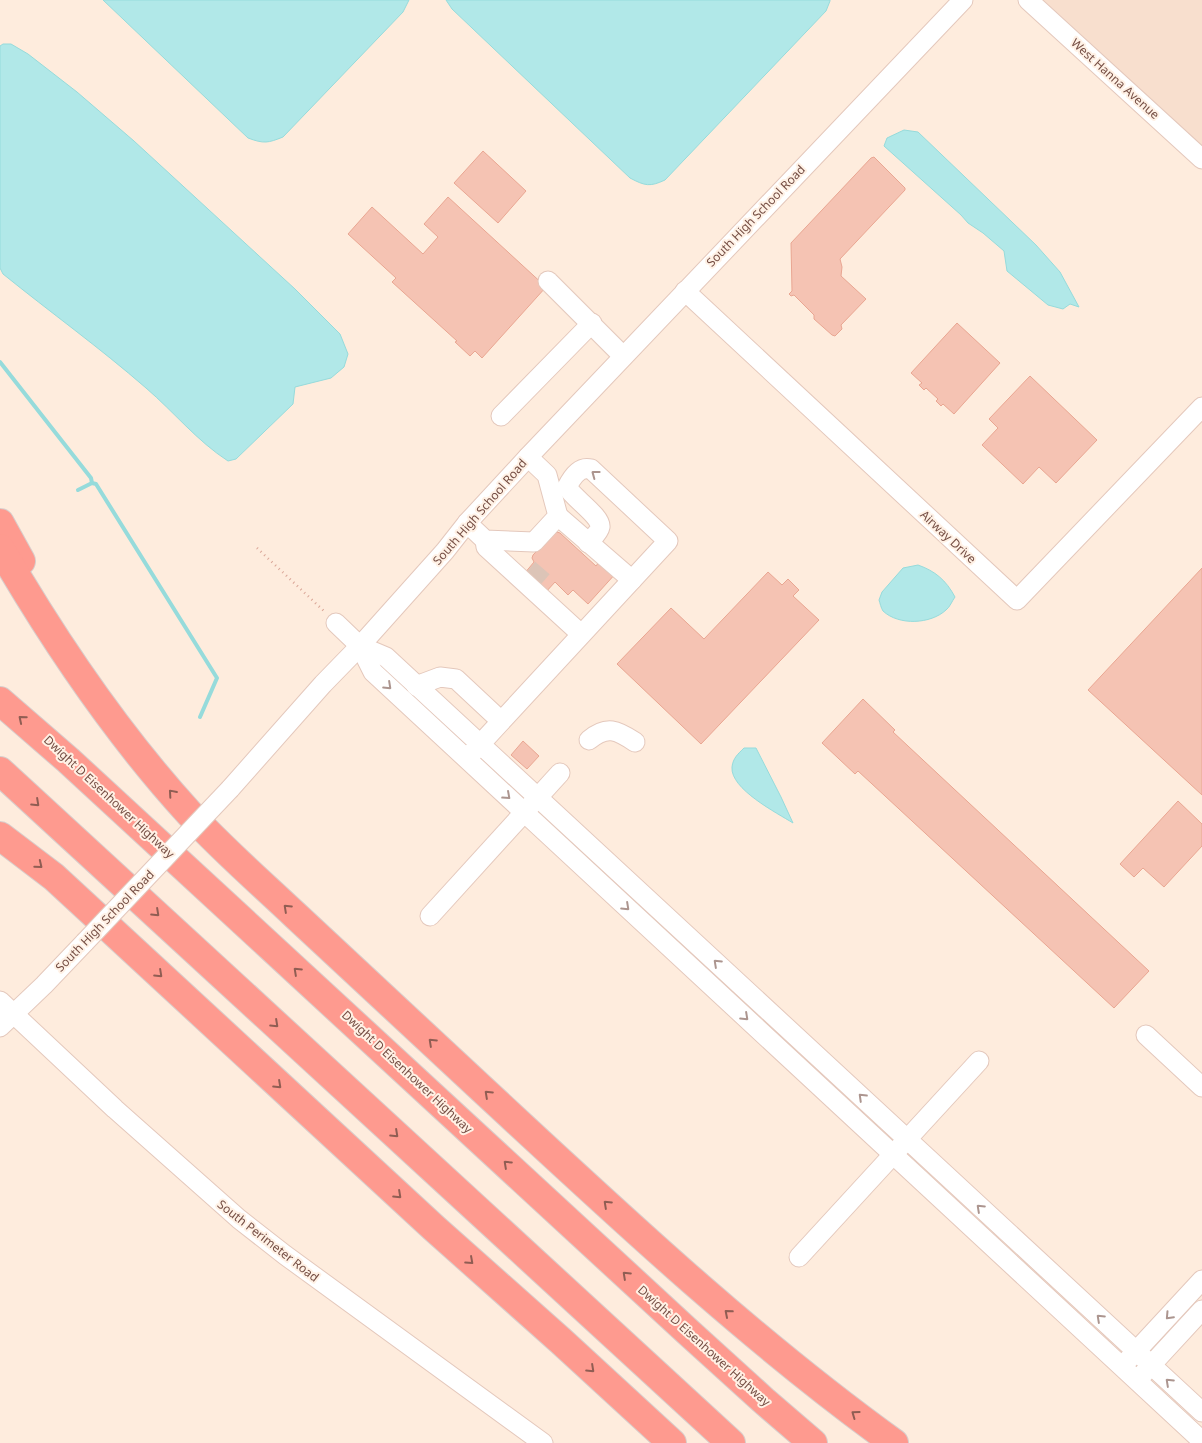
<svg xmlns="http://www.w3.org/2000/svg" width="1202" height="1443" viewBox="0 0 1202 1443" font-family="'Noto Sans',sans-serif">
	<style>
		.residential { fill: #f8dfce }
		.water { fill: #b1e8e8; stroke: #96dbdb }
		.lines { fill: none; stroke-linecap: round; stroke-linejoin: round }
		.stream { stroke: #96dbdb; stroke-width: 4 }
		.building { fill: #f5c3b3; stroke: #e9a692 }
		.minor-tunnel { stroke: #dcc4b7; stroke-width: 19; stroke-dasharray: 19 9; stroke-linecap: butt }
		.minor-casing { stroke: #e4c8bc; stroke-width: 21 }
		.highway-casing { stroke: #d8cdcb; stroke-width: 30 }
		.path { stroke: #daa697; stroke-width: 2.5; stroke-dasharray: 1 4; stroke-linecap: butt }
		.minor { stroke: #fff; stroke-width: 19 }
		.highway { stroke: #fe9a8f; stroke-width: 28 }
		.minor-bridge-casing { stroke: #e4c8bc; stroke-width: 21; stroke-linecap: butt }
		.minor-bridge { stroke: #fff; stroke-width: 19 }
		.oneway { stroke: #ac958f }
		.oneway2 { stroke: #905d53 }
		.labels { text-anchor: middle; stroke-width: 4; stroke-linejoin: round; paint-order: stroke }
		.street-label { font-size: 12px; fill: #754e44; stroke: #fff1e5 }
	</style>
	<rect width="100%" height="100%" fill="#feecdd"/>
	<path class="residential" d="M1035,0H1202V154Z"/>
	<g class="water">
		<path d="M103,0H409L403,12L283,137C268,143 264,144 248,138Z"/>
		<path d="M446,0H830V1L826,11L665,180C650,187 645,186 630,178L452,9Z"/>
		<path d="M3,44H11L28,54L77,92L134,141L295,289L340,334L348,354L344,367L331,378L295,387L293,404L236,459L228,461C197,441 174,412 146,388C100,348 50,312 3,274L0,268V46Z"/>
		<path d="M904,130L918,132L1036,245L1060,272L1079,307L1070,304L1063,309L1048,305L1007,271L1004,251L983,233L968,223L961,215L884,146L887,138Z"/>
		<path d="M918,565C935,571 946,580 955,597C952,601 950,607 946,610C931,624 899,626 883,611C881,608 880,603 879,600L882,592L903,568Z"/>
		<path d="M744,748H756L781,797L793,823C777,813 730,789 732,767C733,758 738,754 744,748Z"/>
	</g>
	<g class="lines">
		<g class="stream">
			<path d="M0,362L91,478L92,483L96,484L217,678L200,717"/>
			<path d="M78,490L92,483"/>
		</g>
	</g>
	<g class="building">
		<path d="M483,151L526,191L498,223L454,183Z"/>
		<path d="M874,157L905,188V190L840,259L842,267L841,276L866,299L841,325L842,329L835,336L832,335L814,319V315L794,295L791,296L789,294L792,291L791,243L871,158Z"/>
		<path d="M448,197L546,287L482,358L475,351L470,356L455,342L457,341L392,282L396,278L348,234L372,207L423,254L438,237L424,224Z"/>
		<path d="M957,323L1000,363L954,414L943,404L941,406L936,401L938,399L926,388L924,390L919,385L922,383L911,373Z"/>
		<path d="M1030,376L1097,440L1056,483L1039,467L1023,484L982,445L998,428L989,419Z"/>
		<path d="M557,532L560,533L596,566L602,558L617,572L588,604L573,590L568,595L555,582L545,593L524,574L534,562L532,558L533,555L554,533Z"/>
		<path d="M1202,568V795L1088,690Z"/>
		<path d="M768,572L782,585L788,579L799,590L793,596L819,620L701,744L617,664L671,608L704,639Z"/>
		<path d="M863,699L895,730L893,732L1149,971L1114,1008L858,771L855,774L822,743Z"/>
		<path d="M523,741L539,756L527,769L511,755Z"/>
		<path d="M1178,801L1202,824V846L1164,887L1143,868L1134,877L1120,864Z"/>
	</g>
	<g class="lines">
		<path class="minor-tunnel" d="M529,569L550,587"/>
		<g class="minor-casing">
			<g id="minor">
				<path d="M1028,0L1202,159"/>
				<path d="M548,281L623,356"/>
				<path d="M685,291L1017,600L1202,407"/>
				<path d="M501,416L592,323"/>
				<path d="M558,516L632,580"/>
				<path d="M467,523L485,540L534,542L558,516L547,475L528,457"/>
				<path d="M485,540L486,547L581,634"/>
				<path d="M336,623L360,646L373,672L1202,1441"/>
				<path d="M360,646L386,657L1202,1412"/>
				<path d="M416,686L440,677L456,679L501,721"/>
				<path d="M589,740C607,725 617,730 635,742"/>
				<path d="M472,753L668,541L591,469C580,466 572,477 567,487C572,497 602,517 600,527C599,533 591,539 588,543"/>
				<path d="M230,789L323,684L360,646L445,551L467,523L528,457L963,0"/>
				<path d="M430,916L560,773"/>
				<path d="M0,1001L115,1109L239,1219L285,1255L543,1443"/>
				<path d="M0,1027L44,985L85,942"/>
				<path d="M1146,1035L1202,1087"/>
				<path d="M799,1257L979,1061"/>
				<path d="M1128,1360L1202,1280"/>
				<path d="M1143,1374L1202,1310"/>
			</g>
		</g>
		<g class="highway-casing">
			<g id="highway">
				<path d="M0,523L21,561"/>
				<path d="M0,548C54,641 116,733 189,813C222,849 259,881 295,915C357,973 420,1031 482,1089C615,1212 747,1337 894,1443"/>
				<path d="M0,701L68,760L687,1331L763,1400L813,1443"/>
				<path d="M0,771L731,1443"/>
				<path d="M0,836L54,877L434,1228L561,1341L672,1443"/>
			</g>
		</g>
		<path class="path" d="M257,548L326,613"/>
		<use href="#minor" class="minor"/>
		<use href="#highway" class="highway"/>
		<g class="minor-bridge-casing">
			<path id="minor-bridge" d="M85,942L230,789"/>
		</g>
		<use href="#minor-bridge" class="minor-bridge"/>
	</g>
	<defs><path id="oneway-chevron" d="M-2-3.5L2.5 0L-2 3.5" fill="none" stroke-width="1.6" stroke-linecap="round" stroke-linejoin="round" transform="scale(1.25)"/></defs>
	<g class="oneway">
		<use href="#oneway-chevron" transform="translate(595 474) rotate(-143)"/>
		<use href="#oneway-chevron" transform="translate(388 686) rotate(43)"/>
		<use href="#oneway-chevron" transform="translate(507 796) rotate(42)"/>
		<use href="#oneway-chevron" transform="translate(626 907) rotate(43)"/>
		<use href="#oneway-chevron" transform="translate(717 963) rotate(-137)"/>
		<use href="#oneway-chevron" transform="translate(745 1017) rotate(43)"/>
		<use href="#oneway-chevron" transform="translate(862 1097) rotate(-136)"/>
		<use href="#oneway-chevron" transform="translate(980 1208) rotate(-137)"/>
		<use href="#oneway-chevron" transform="translate(1169 1316) rotate(133)"/>
		<use href="#oneway-chevron" transform="translate(1100 1318) rotate(-137)"/>
		<use href="#oneway-chevron" transform="translate(1169 1382) rotate(-137)"/>
	</g>
	<g class="oneway2">
		<use href="#oneway-chevron" transform="translate(22 719) rotate(-140)"/>
		<use href="#oneway-chevron" transform="translate(172 793) rotate(-131)"/>
		<use href="#oneway-chevron" transform="translate(36 803) rotate(43)"/>
		<use href="#oneway-chevron" transform="translate(39 865) rotate(39)"/>
		<use href="#oneway-chevron" transform="translate(287 908) rotate(-137)"/>
		<use href="#oneway-chevron" transform="translate(156 913) rotate(43)"/>
		<use href="#oneway-chevron" transform="translate(297 971) rotate(-137)"/>
		<use href="#oneway-chevron" transform="translate(159 974) rotate(43)"/>
		<use href="#oneway-chevron" transform="translate(275 1024) rotate(43)"/>
		<use href="#oneway-chevron" transform="translate(432 1042) rotate(-137)"/>
		<use href="#oneway-chevron" transform="translate(278 1085) rotate(43)"/>
		<use href="#oneway-chevron" transform="translate(488 1094) rotate(-137)"/>
		<use href="#oneway-chevron" transform="translate(395 1134) rotate(43)"/>
		<use href="#oneway-chevron" transform="translate(507 1164) rotate(-137)"/>
		<use href="#oneway-chevron" transform="translate(398 1195) rotate(43)"/>
		<use href="#oneway-chevron" transform="translate(607 1204) rotate(-137)"/>
		<use href="#oneway-chevron" transform="translate(470 1261) rotate(42)"/>
		<use href="#oneway-chevron" transform="translate(626 1275) rotate(-137)"/>
		<use href="#oneway-chevron" transform="translate(728 1313) rotate(-139)"/>
		<use href="#oneway-chevron" transform="translate(591 1369) rotate(43)"/>
		<use href="#oneway-chevron" transform="translate(855 1414) rotate(-144)"/>
	</g>
	<g class="labels">
		<g class="street-label">
			<text transform="translate(1115 79) rotate(42)" y="4">West Hanna Avenue</text>
			<text transform="translate(756 216) rotate(-46)" y="4">South High School Road</text>
			<text transform="translate(480 512) rotate(-49)" y="4">South High School Road</text>
			<text transform="translate(948 537) rotate(43)" y="4">Airway Drive</text>
			<text transform="translate(109 797) rotate(43)" y="4">Dwight D Eisenhower Highway</text>
			<text transform="translate(105 921) rotate(-46)" y="4">South High School Road</text>
			<text transform="translate(407 1072) rotate(43)" y="4">Dwight D Eisenhower Highway</text>
			<text transform="translate(268 1241) rotate(38)" y="4">South Perimeter Road</text>
			<text transform="translate(704 1346) rotate(42)" y="4">Dwight D Eisenhower Highway</text>
		</g>
	</g>
</svg>
